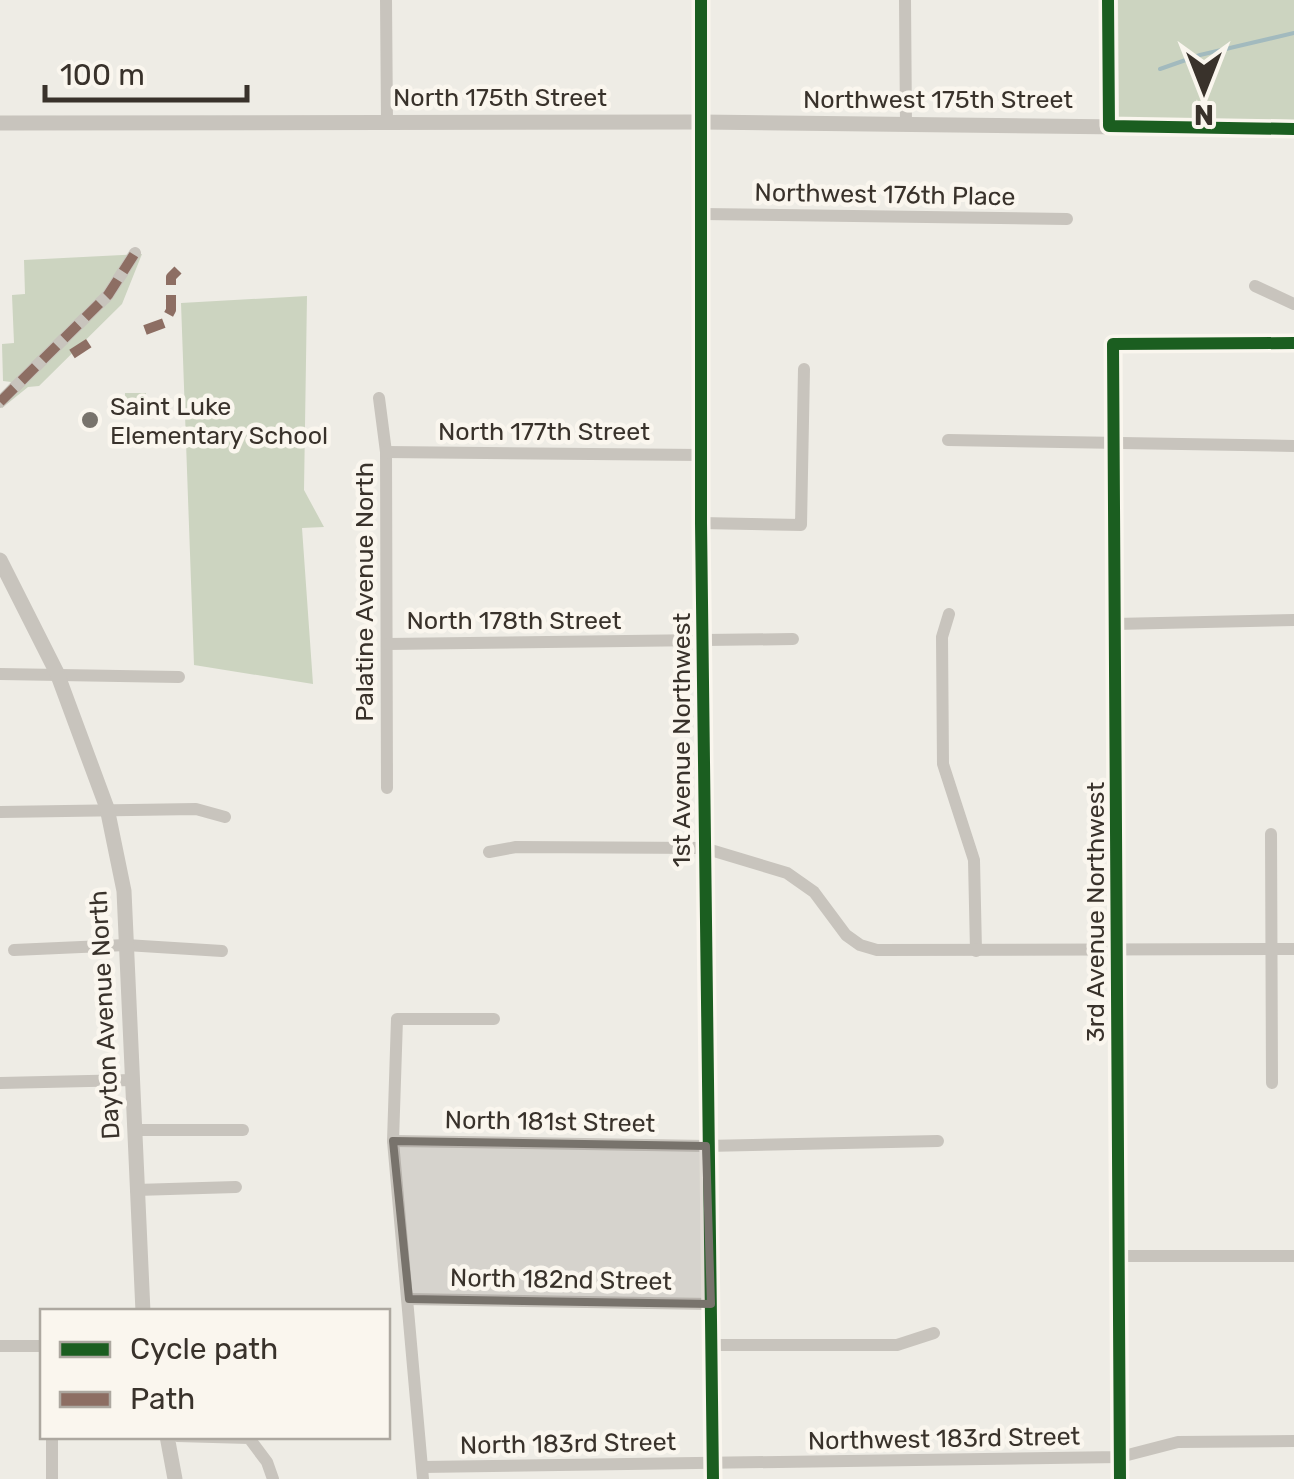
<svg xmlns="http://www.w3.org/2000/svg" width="1294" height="1479" viewBox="0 0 1294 1479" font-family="Rubik,sans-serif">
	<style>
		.green { fill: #ccd4c0 }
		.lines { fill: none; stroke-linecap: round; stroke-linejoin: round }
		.stream { stroke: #a2babe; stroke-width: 4 }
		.minor { stroke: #c8c4bd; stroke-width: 12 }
		.tertiary { stroke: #c8c4bd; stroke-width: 15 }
		.quiet { stroke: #8d6e63; stroke-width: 10; stroke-dasharray: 20 10; stroke-linecap: butt }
		.cycleway-casing { stroke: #faf6ee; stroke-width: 19 }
		.cycleway { stroke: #1b5e20; stroke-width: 12 }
		.marked { fill: #78736c; fill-opacity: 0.2; stroke: #78736c; stroke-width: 8; stroke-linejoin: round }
		.poi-dot { fill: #78736c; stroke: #faf6ee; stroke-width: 4 }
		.labels { text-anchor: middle; stroke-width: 9; stroke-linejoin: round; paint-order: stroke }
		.street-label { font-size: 25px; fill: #39322b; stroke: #faf6ee }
		.poi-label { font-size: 25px; fill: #39322b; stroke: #faf6ee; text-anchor: start }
	</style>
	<rect width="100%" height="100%" fill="#eeece5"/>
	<g class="green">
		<path d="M1118,0H1294V120L1119,119Z"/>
		<path d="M142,254L122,304L39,386L28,387L2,408L0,395L11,382L3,381L2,344L14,343L12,295L25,294L24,260Z"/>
		<path d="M307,296L304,490L324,527L302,528L313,684L194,665L181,303Z"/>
		<rect x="125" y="393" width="21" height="18"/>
	</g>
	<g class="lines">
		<path class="stream" d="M1160,69L1200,55L1294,33"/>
		<g class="minor">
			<path d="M386,0L387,123"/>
			<path d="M701,0V523L713,1479"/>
			<path d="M905,0L906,125"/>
			<path d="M702,214L1067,219"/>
			<path d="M1255,286L1294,304"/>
			<path d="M1113,344L1294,343"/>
			<path d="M379,398L386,452L387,788"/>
			<path d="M0,402L108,295L135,253"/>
			<path d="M948,440L1294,446"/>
			<path d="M386,452L701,455"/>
			<path d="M701,523L801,525L804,369"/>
			<path d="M949,614L942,637L943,764L974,860L976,951"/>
			<path d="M1115,624L1294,620"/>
			<path d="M387,644L793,639"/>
			<path d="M0,674L179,677"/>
			<path d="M0,812L196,809L225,817"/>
			<path d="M1271,834L1272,1083"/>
			<path d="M489,852L516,847L704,848L787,873L814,892L846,935L860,945L877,950L1294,949"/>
			<path d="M14,950L126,945L222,951"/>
			<path d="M0,1083L133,1080"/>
			<path d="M136,1130H243"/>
			<path d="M393,1141L706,1146L938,1141"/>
			<path d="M136,1190L236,1187"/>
			<path d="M1119,1256H1294"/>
			<path d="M409,1299L711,1304"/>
			<path d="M712,1345H897L934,1333"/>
			<path d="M0,1346H42"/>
			<path d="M52,1436V1479"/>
			<path d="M177,1436L249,1438L267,1462L273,1479"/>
			<path d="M422,1467L1120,1457L1178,1442L1294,1441"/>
			<path d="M423,1479L393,1141L397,1019H494"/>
		</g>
		<g class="tertiary">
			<path d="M1108,0L1109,126"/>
			<path d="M0,123L701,122L1294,129"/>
			<path d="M1113,344L1120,1479"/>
			<path d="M0,560L57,673L107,808L124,891L143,1312"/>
			<path d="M167,1436L175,1479"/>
		</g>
		<g class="quiet">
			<path d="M145,330L164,323L171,310V277L178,270"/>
			<path d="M72,354L92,341"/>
			<path d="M0,402L108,295L135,253"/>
		</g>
		<g class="cycleway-casing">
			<g id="cycleway">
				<path d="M701,0V523L713,1479"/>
				<path d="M1108,0L1109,126L1294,129"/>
				<path d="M1120,1479L1113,344L1294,343"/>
			</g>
		</g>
		<use href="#cycleway" class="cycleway"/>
	</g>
	<path class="marked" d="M393,1141L706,1146L711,1304L409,1299Z"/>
	<circle class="poi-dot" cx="90" cy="420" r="10"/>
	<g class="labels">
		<g class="street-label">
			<text x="500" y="106">North 175th Street</text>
			<text x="938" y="108">Northwest 175th Street</text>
			<text transform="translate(885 194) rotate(1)" y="9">Northwest 176th Place</text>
			<text x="544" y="440">North 177th Street</text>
			<text transform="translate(364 592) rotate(-90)" y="9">Palatine Avenue North</text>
			<text x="514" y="629">North 178th Street</text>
			<text transform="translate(681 740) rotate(-90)" y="9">1st Avenue Northwest</text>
			<text transform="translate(1095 912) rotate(-90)" y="9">3rd Avenue Northwest</text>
			<text transform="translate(104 1015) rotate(-93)" y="9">Dayton Avenue North</text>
			<text transform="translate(550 1121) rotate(1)" y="9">North 181st Street</text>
			<text transform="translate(561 1279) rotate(1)" y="9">North 182nd Street</text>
			<text transform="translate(944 1438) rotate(-1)" y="9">Northwest 183rd Street</text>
			<text transform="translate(568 1443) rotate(-1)" y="9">North 183rd Street</text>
		</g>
		<g class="poi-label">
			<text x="110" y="415">Saint Luke<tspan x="110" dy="29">Elementary School</tspan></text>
		</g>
	</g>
	<rect x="40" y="1309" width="350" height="130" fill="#faf6ee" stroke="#ada8a0" stroke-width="2.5"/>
	<rect x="60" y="1342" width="50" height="15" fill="#1b5e20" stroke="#ada8a0" stroke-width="2.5"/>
	<text x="130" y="1359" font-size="30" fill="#39322b">Cycle path</text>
	<rect x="60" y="1392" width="50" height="15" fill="#8d6e63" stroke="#ada8a0" stroke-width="2.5"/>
	<text x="130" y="1409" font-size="30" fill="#39322b">Path</text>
	<g transform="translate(1204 90) rotate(180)" stroke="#faf6ee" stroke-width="8" paint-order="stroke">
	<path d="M0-8L18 38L0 25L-18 38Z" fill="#39322b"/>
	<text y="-15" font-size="28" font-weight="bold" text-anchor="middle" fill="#39322b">N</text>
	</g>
	<path d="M45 85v15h202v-15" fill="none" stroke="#39322b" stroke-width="5"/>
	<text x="60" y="85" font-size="30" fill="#39322b" stroke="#faf6ee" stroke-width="8" paint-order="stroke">100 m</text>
</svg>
